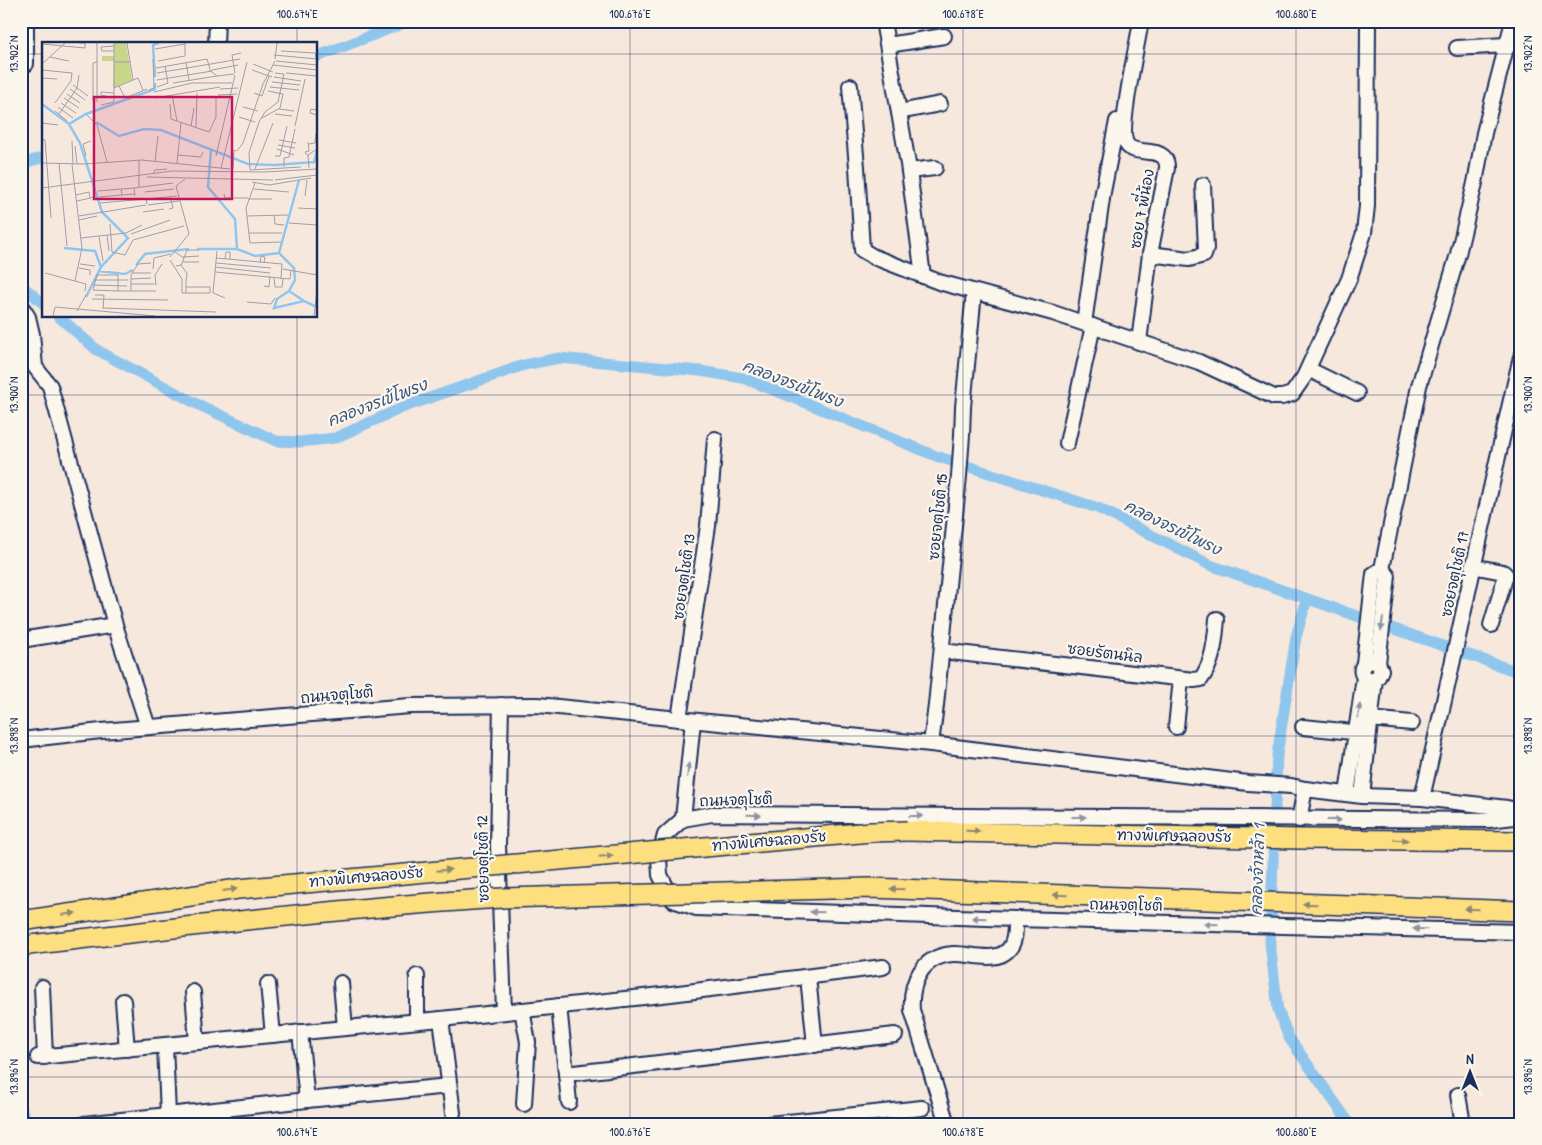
<svg xmlns="http://www.w3.org/2000/svg" width="1542" height="1145" viewBox="0 0 1542 1145" font-family="'Patrick Hand','Playpen Sans Thai',sans-serif">
	<style>
		.lines { fill: none; stroke-linecap: round; stroke-linejoin: round }
		.canal { stroke: #8fc6ee; stroke-width: 11 }
		.minor-casing { stroke: #1b2f5e; stroke-width: 18 }
		.highway-casing { stroke: #1b2f5e; stroke-width: 22 }
		.minor { stroke: #fbf7ec; stroke-width: 14 }
		.highway { stroke: #fedf80; stroke-width: 19 }
		.highway-bridge-casing { stroke: #1b2f5e; stroke-width: 22; stroke-linecap: butt }
		.highway-bridge { stroke: #fedf80; stroke-width: 19 }
		.oneway { fill: #8b93a5 }
		.oneway2 { fill: #8c876f }
		.ticks { fill: none; stroke: #1b2f5e; stroke-width: 1; stroke-opacity: 0.45 }
		.labels { text-anchor: middle; stroke-width: 4.5; stroke-linejoin: round; paint-order: stroke }
		.street-label { font-size: 15px; fill: #1b2f5e; stroke: #fbf7ec }
		.water-label { font-size: 16px; font-style: italic; fill: #385582; stroke: #fbf7ec }
		.inset-river { fill: none; stroke: #8fc6ee; stroke-width: 2.5 }
		.inset-road { fill: none; stroke: #9f9eaa; stroke-width: 1 }
		.view { fill: #c2185b; fill-opacity: 0.15; stroke: #c2185b; stroke-width: 2.5 }
		.inset-edge { fill: none; stroke: #1b2f5e; stroke-width: 2.5 }
		.neatline { fill: none; stroke: #1b2f5e; stroke-width: 2 }
		.ticks-label { font-size: 12px; text-anchor: middle; fill: #1b2f5e }
	</style>
	<rect width="100%" height="100%" fill="#f7e8dd"/>
	<filter id="ink" filterUnits="userSpaceOnUse"><feTurbulence type="fractalNoise" baseFrequency=".02" numOctaves="2"/><feDisplacementMap in="SourceGraphic" scale="10" xChannelSelector="R" yChannelSelector="G"/><feConvolveMatrix kernelMatrix="1 2 1 2 8 2 1 2 1" color-interpolation-filters="sRGB"/></filter>
	<g filter="url(#ink)">
		<g class="lines">
			<g class="canal">
				<path d="M316,57L409,21"/>
				<path d="M21,164L44,157"/>
				<path d="M21,285L44,304"/>
				<path d="M58,316L97,350L197,404L276,441L300,442L335,438L404,407L524,365L559,358L700,371L743,378L806,403L936,456L1098,508L1210,565L1521,673"/>
				<path d="M1307,599L1296,637L1277,755L1270,943L1278,1010L1289,1038L1350,1124"/>
				<path d="M21,1108L28,1124"/>
			</g>
			<g class="minor-casing">
				<g id="minor">
					<path d="M883,21L908,164L923,276"/>
					<path d="M216,44L217,21"/>
					<path d="M888,45L944,36"/>
					<path d="M1457,48L1521,44"/>
					<path d="M26,64V21"/>
					<path d="M850,86L857,167L862,250L874,257L939,282L1053,313L1199,362L1274,397H1282L1292,394L1304,377L1349,279L1364,233L1367,206L1368,21"/>
					<path d="M899,112L940,104"/>
					<path d="M909,171L935,168"/>
					<path d="M1150,254L1189,259L1204,255L1206,249L1203,185"/>
					<path d="M21,306L28,317L32,334L35,367L50,386L115,625L148,727"/>
					<path d="M1084,323L1103,192L1117,121"/>
					<path d="M1139,342L1150,254L1167,168C1167,166 1167,163 1166,161C1161,146 1132,157 1126,143C1118,128 1138,42 1141,21"/>
					<path d="M21,355L34,357"/>
					<path d="M1308,369L1357,393"/>
					<path d="M1067,443L1093,326"/>
					<path d="M1472,566L1503,572L1506,575L1491,625"/>
					<path d="M21,640L115,625"/>
					<path d="M942,651L1194,680L1201,679C1214,661 1215,640 1217,619"/>
					<path d="M1364,663L1374,574L1382,569L1419,386L1458,254L1475,183L1484,133L1513,21"/>
					<path d="M1378,663L1388,576L1382,569"/>
					<path d="M501,705L498,845L504,1012"/>
					<path d="M679,719L708,526L715,439"/>
					<path d="M1370,719L1412,723"/>
					<path d="M1176,727L1181,679"/>
					<path d="M1303,727L1363,733"/>
					<path d="M21,740L101,731L410,706L538,705L931,744L1248,783L1291,786L1305,789L1362,796L1422,798L1507,808L1521,811"/>
					<path d="M931,744L936,705L959,476L962,435L963,407L974,292"/>
					<path d="M1347,794L1364,677C1359,670 1362,663 1371,661L1378,663L1381,670L1378,677L1371,680L1364,677"/>
					<path d="M1362,796L1375,679"/>
					<path d="M1422,798C1456,651 1486,504 1521,357"/>
					<path d="M1521,814L1514,817L1489,820C1230,820 971,817 712,814L683,819L665,835L659,858L660,875L673,900L696,908L1015,919L1521,932"/>
					<path d="M683,819L693,721"/>
					<path d="M1299,820L1305,789"/>
					<path d="M417,976V1021"/>
					<path d="M808,977L815,1045"/>
					<path d="M341,983L345,1028"/>
					<path d="M268,984L273,1035"/>
					<path d="M42,987L45,1057"/>
					<path d="M193,992L197,1042"/>
					<path d="M123,1001L127,1049"/>
					<path d="M559,1006L569,1102"/>
					<path d="M522,1010L528,1042L524,1104"/>
					<path d="M300,1032L307,1100L449,1086"/>
					<path d="M165,1045L168,1115"/>
					<path d="M38,1057L441,1019"/>
					<path d="M566,1074L895,1035"/>
					<path d="M1458,1095L1463,1124"/>
					<path d="M453,1113L441,1019L671,994L883,967"/>
					<path d="M84,1124L307,1100"/>
					<path d="M769,1124L922,1108"/>
					<path d="M947,1124L912,1010C910,982 922,956 953,954C970,953 996,964 1009,949C1016,941 1015,928 1015,919"/>
				</g>
			</g>
			<g class="highway-casing">
				<path id="highway" d="M907,831L1300,839L1521,841"/>
			</g>
			<use href="#minor" class="minor"/>
			<use href="#highway" class="highway"/>
			<g class="highway-bridge-casing">
				<g id="highway-bridge">
					<path d="M21,921L238,889L871,832L907,831"/>
					<path d="M21,946C181,927 341,908 502,898L870,888L1521,911"/>
				</g>
			</g>
			<use href="#highway-bridge" class="highway-bridge"/>
		</g>
		<defs><path id="oneway-solid" d="M-6-.8H1V-3.2L6.5 0L1 3.2V.8H-6Z" transform="scale(1.25)"/></defs>
		<g class="oneway">
			<use href="#oneway-solid" transform="translate(1382 624) rotate(97)"/>
			<use href="#oneway-solid" transform="translate(1359 711) rotate(-82)"/>
			<use href="#oneway-solid" transform="translate(688 770) rotate(-84)"/>
			<use href="#oneway-solid" transform="translate(754 815) rotate(1)"/>
			<use href="#oneway-solid" transform="translate(916 816)"/>
			<use href="#oneway-solid" transform="translate(1079 817)"/>
			<use href="#oneway-solid" transform="translate(1334 820)"/>
			<use href="#oneway-solid" transform="translate(817 912) rotate(-178)"/>
			<use href="#oneway-solid" transform="translate(979 918) rotate(-178)"/>
			<use href="#oneway-solid" transform="translate(1211 924) rotate(-178)"/>
			<use href="#oneway-solid" transform="translate(1420 929) rotate(-178)"/>
		</g>
		<g class="oneway2">
			<use href="#oneway-solid" transform="translate(973 831) rotate(1)"/>
			<use href="#oneway-solid" transform="translate(1401 840) rotate(1)"/>
			<use href="#oneway-solid" transform="translate(606 856) rotate(-5)"/>
			<use href="#oneway-solid" transform="translate(444 870) rotate(-5)"/>
			<use href="#oneway-solid" transform="translate(897 889) rotate(-178)"/>
			<use href="#oneway-solid" transform="translate(230 890) rotate(-8)"/>
			<use href="#oneway-solid" transform="translate(1060 895) rotate(-178)"/>
			<use href="#oneway-solid" transform="translate(1310 904) rotate(-178)"/>
			<use href="#oneway-solid" transform="translate(1472 909) rotate(-178)"/>
			<use href="#oneway-solid" transform="translate(69 914) rotate(-8)"/>
		</g>
	</g>
	<path class="ticks" d="M297,21V44M630,21V1124M963,21V1124M1296,21V1124M21,54H44M316,54H1521M297,316V1124M21,395H1521M21,736H1521M21,1077H1521"/>
	<g class="labels">
		<g class="street-label">
			<text transform="translate(1142 209) rotate(-80)" y="5">ซอย 7 พี่น้อง</text>
			<text transform="translate(938 517) rotate(-84)" y="5">ซอยจตุโชติ 15</text>
			<text transform="translate(1455 574) rotate(-78)" y="5">ซอยจตุโชติ 17</text>
			<text transform="translate(684 577) rotate(-82)" y="5">ซอยจตุโชติ 13</text>
			<text transform="translate(1105 653) rotate(7)" y="5">ซอยรัตนนิล</text>
			<text transform="translate(337 695) rotate(-5)" y="5">ถนนจตุโชติ</text>
			<text transform="translate(736 800) rotate(-2)" y="5">ถนนจตุโชติ</text>
			<text transform="translate(1174 836) rotate(1)" y="5">ทางพิเศษฉลองรัช</text>
			<text transform="translate(769 841) rotate(-5)" y="5">ทางพิเศษฉลองรัช</text>
			<text transform="translate(483 859) rotate(-91)" y="5">ซอยจตุโชติ 12</text>
			<text transform="translate(366 877) rotate(-5)" y="5">ทางพิเศษฉลองรัช</text>
			<text transform="translate(1126 905) rotate(1)" y="5">ถนนจตุโชติ</text>
		</g>
		<g class="water-label">
			<text transform="translate(793 383) rotate(21)" y="6">คลองจรเข้โพรง</text>
			<text transform="translate(377 402) rotate(-21)" y="6">คลองจรเข้โพรง</text>
			<text transform="translate(1173 527) rotate(26)" y="6">คลองจรเข้โพรง</text>
			<text transform="translate(1257 870) rotate(-88)" y="6">คลองจ้าหล้า 1</text>
		</g>
	</g>
	<g transform="translate(42 42)">
		<rect width="275" height="275" fill="#f7e8dd"/>
		<path d="M72,1H84L90,38L71,46L72,19H60V14H72Z" fill="#c8d68a"/>
		<path class="inset-river" d="M113,35L111,3L117,1M0,62L27,82L44,72L113,47V41M54,80L77,94L102,87L119,88L206,122L233,123L272,120L275,109M27,82L38,101L60,170L86,196L59,225L44,255M169,108L166,145L193,177L195,207M22,206L53,209L59,225M155,207H195L213,214L237,211L252,226L253,238L247,249L235,257L232,266L262,259L275,265M237,211L257,138M94,223L103,212L147,207M56,229L83,232L91,228M247,249L262,259"/>
		<path class="inset-road" d="M85,1L91,38M0,2L43,6V1H37M113,7L143,2M72,9H60L59,5L72,4M239,9L273,11L275,20M232,13L275,17M8,15L27,19M233,17L235,1M116,19L143,14V1M234,19L275,23M72,20H88M0,22L23,1M211,22L231,30M231,23L275,28M114,26L165,17L168,27M0,28L30,31L29,39L13,61M170,28L196,23M210,28L230,35M170,30L175,34L192,32M115,31L145,26L144,21M193,31L190,13L199,11M244,31L275,34M232,35L259,39M0,36L15,37M115,38L170,29L167,28M147,38L145,26L198,17M230,40L258,43M131,41L175,34M31,43L46,54M77,44L83,56L105,47M115,45L126,41L123,24M228,45L257,48M72,46L96,36L101,48M28,47L43,58M178,47L196,46M107,48L112,46L111,17M112,50L150,41H190M212,51L220,54L227,34M25,52L38,61M130,53L135,79M176,53L195,52M22,56L37,66M72,56L59,53V50L72,51M113,56L178,45M51,59V21L55,20M55,60V1M19,61L34,71M128,62L129,77L167,90L174,75V56M59,63L72,60V1M16,65L31,76M201,65L216,69M237,67L252,69M275,68L269,67L268,71L275,73M13,69L25,79M17,72L35,46L37,33M233,72L250,74M45,73L55,83L65,120M197,75L213,80M220,76L238,66L241,52L226,49M0,81L16,83M149,84L152,66M253,84L263,37M154,85L155,51M0,97L3,98L9,176M237,98L254,101M30,99L31,122M267,102L273,101L274,91M236,103L253,106M33,104L35,122M235,107L252,113M195,109L201,101L221,42L233,19M136,113L159,115L161,110M44,114L41,102L49,99M174,114L193,33M233,114H238L245,84M266,114L263,110L267,109L266,100M97,118V145M113,119L116,94M0,121L41,122L100,118L188,127M17,121L25,204M135,121L139,81M30,122L40,206L33,239M242,125V116L247,115L253,87M179,126L205,20M267,126L266,113L275,107M191,127L192,108L194,109M213,127L231,81M208,128L259,125M208,128L207,111L217,80L223,70L236,60L242,32L233,31M111,132L113,128L125,127M105,135L231,138M233,138L275,133M210,140L227,143L269,136M213,141L204,166L208,201L239,200M0,146L130,129L222,130L275,127M79,147L80,153L92,152M212,147L247,150M56,149L92,146M103,150L132,147M182,152L183,156H206M34,153L47,150L48,156M93,154L92,146L131,141M263,154L265,138M57,155L80,153M104,157L135,154M206,157H230M35,159L53,155M58,161L104,157L105,162M106,163L137,159M256,166L275,167M127,167L131,166L128,154M101,170L122,167M232,173L233,182L242,183M37,174L104,163M205,174L246,173M37,178L55,174M247,181L275,183M68,182L70,210L83,213L91,198L142,184M207,191H240M89,192L128,178M65,193L67,209M57,195L61,219M39,196L84,191L100,183M175,209L171,251L183,256M133,210L142,216L139,224M128,215L147,192L134,144L143,137M141,215L157,214M142,216L145,208H157M174,216L240,222L239,237M183,217L184,210H188V217M128,218L140,237V251H144M141,220H157M174,221L229,226M218,221L219,214L223,215L222,221M38,222L53,224M134,224L139,223L144,230L145,232L144,239V251H168V245H144M173,225L228,231M37,226L48,228V233M111,227L112,216L129,212M241,227L275,233M173,230L248,237L249,228M3,231L44,242L43,249M90,231H109M232,236L233,245H240L241,237M89,237L109,236M53,238H86M113,241L114,243L113,233L120,222M89,242H112M51,243L85,244M222,244L227,245L228,234M76,249V233H55L51,248L76,249H114M89,249V233L96,222L109,221M53,253H62L61,267M50,257L126,258M205,260L229,262L233,256M61,266L174,270M35,269L44,253M11,274L13,265L113,274M272,274L275,248"/>
		<path class="view" d="M52,55H190V157H52Z"/>
		<rect width="275" height="275" class="inset-edge"/>
	</g>
	<rect width="1542" height="1145" fill="none" stroke="#fbf7ec" stroke-width="55"/>
	<g transform="translate(1470 1072)" stroke="#fbf7ec" stroke-width="4" paint-order="stroke">
	<path d="M0-4L9 19L0 12L-9 19Z" fill="#1b2f5e"/>
	<text y="-8" font-size="14" font-weight="bold" text-anchor="middle" fill="#1b2f5e">N</text>
	</g>
	<rect x="28" y="28" width="1486" height="1090" class="neatline"/>
	<g class="ticks-label">
		<text x="297" y="18">100.674°E</text>
		<text x="630" y="18">100.676°E</text>
		<text x="963" y="18">100.678°E</text>
		<text x="1296" y="18">100.680°E</text>
		<text transform="translate(14 54) rotate(-90)" y="4">13.902°N</text>
		<text transform="translate(1528 54) rotate(-90)" y="4">13.902°N</text>
		<text transform="translate(14 395) rotate(-90)" y="4">13.900°N</text>
		<text transform="translate(1528 395) rotate(-90)" y="4">13.900°N</text>
		<text transform="translate(14 736) rotate(-90)" y="4">13.898°N</text>
		<text transform="translate(1528 736) rotate(-90)" y="4">13.898°N</text>
		<text transform="translate(14 1077) rotate(-90)" y="4">13.896°N</text>
		<text transform="translate(1528 1077) rotate(-90)" y="4">13.896°N</text>
		<text x="297" y="1136">100.674°E</text>
		<text x="630" y="1136">100.676°E</text>
		<text x="963" y="1136">100.678°E</text>
		<text x="1296" y="1136">100.680°E</text>
	</g>
</svg>
